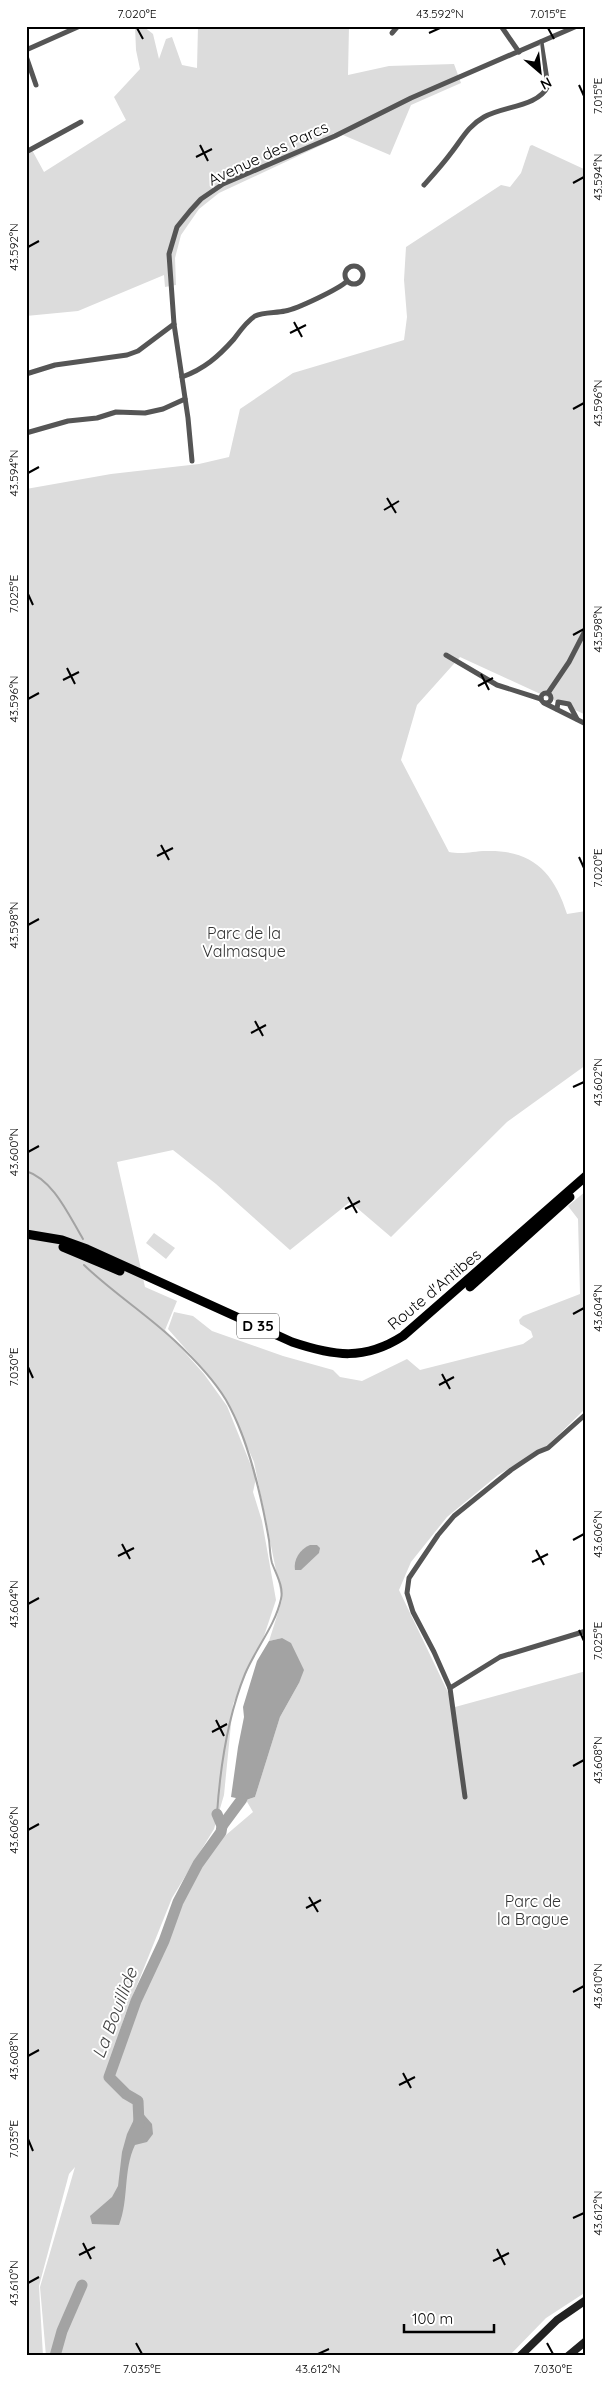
<svg xmlns="http://www.w3.org/2000/svg" width="612" height="2382" viewBox="0 0 612 2382" font-family="Quicksand,sans-serif">
	<style>
		.green { fill: #dcdcdc }
		.water { fill: #a3a3a3 }
		.lines { fill: none; stroke-linecap: round; stroke-linejoin: round }
		.stream { stroke: #a3a3a3; stroke-width: 2 }
		.river { stroke: #a3a3a3; stroke-width: 11 }
		.street { stroke: #555; stroke-width: 5 }
		.secondary { stroke: #222; stroke-width: 8 }
		.primary { stroke: #000; stroke-width: 9 }
		.ticks { fill: none; stroke: #000; stroke-width: 2 }
		.labels { text-anchor: middle; stroke-width: 4; stroke-linejoin: round; paint-order: stroke }
		.shield { fill: #fff; stroke: #4c4c4c; stroke-width: 1 }
		.shield-label { font-size: 15px; font-weight: bold; fill: #000 }
		.street-label { font-size: 16px; fill: #000; stroke: #fff }
		.park-label { font-size: 16px; fill: #333; stroke: #fff }
		.water-label { font-size: 18px; font-style: italic; fill: #444; stroke: #fff }
		.neatline { fill: none; stroke: #000; stroke-width: 2 }
		.ticks-label { font-size: 12px; text-anchor: middle; fill: #000 }
	</style>
	<rect width="100%" height="100%" fill="#fff"/>
	<g class="green">
		<path d="M135,26H143L153,34L159,59L166,39L172,37L182,65L197,68L198,26H349L348,75L389,66L454,64L461,83L411,105L390,155L343,135L219,193L199,209L181,235L175,258L176,285L165,287L164,275L78,311L26,316V154L32,150L44,172L126,120L114,97L140,69L136,50Z"/>
		<path d="M532,145L586,170V715L460,657L417,705L401,760L449,852C464,855 472,851 487,851C532,850 554,872 567,914L586,911V1065L507,1122L391,1237L350,1202L290,1250L216,1184L173,1150L117,1162L145,1287L177,1301L165,1330L204,1374L227,1406L256,1478L253,1492L262,1521L276,1600L263,1639L255,1653L233,1704L224,1795L214,1829L172,1898L125,2015L108,2069L206,1852L253,1812L246,1800L255,1797L280,1717L299,1683L282,1638L269,1641L282,1600L254,1462L229,1405L206,1372L168,1329L174,1312L193,1316L212,1331L283,1356L333,1370L340,1377L362,1381L407,1359L420,1370L523,1344L533,1337L531,1331L520,1324L519,1320L523,1316L580,1294L578,1219L568,1206L586,1191V1408L548,1445L498,1475L447,1517L411,1562L399,1590L455,1707L586,1671V2292L546,2318L509,2356H46L40,2287L75,2167L69,2174L39,2286L43,2356H26V489L111,474L199,464L229,457L240,409L293,373L404,340L407,317L404,280L406,247L501,185L510,187L521,173L530,146Z"/>
		<path d="M154,1233L175,1248L166,1259L146,1243Z"/>
	</g>
	<g class="water">
		<path d="M310,1545H317L320,1548L319,1553L301,1570H295C293,1560 300,1549 310,1545Z"/>
		<path d="M282,1638L291,1643L304,1670L299,1683L280,1717L255,1797L246,1800L231,1797L238,1747L244,1717L243,1707L257,1661L269,1641Z"/>
		<path d="M139,2109L152,2124L153,2134L147,2142L135,2145C123,2170 129,2200 119,2225L92,2224L90,2216L112,2197L118,2186L122,2152L127,2134Z"/>
	</g>
	<g class="lines">
		<g class="stream">
			<path d="M26,1171C54,1180 69,1216 83,1239"/>
			<path d="M84,1265C112,1292 145,1313 174,1340C191,1356 214,1380 226,1400C249,1440 261,1495 269,1540C270,1548 270,1556 272,1563C276,1574 284,1587 281,1599C275,1626 256,1648 245,1674C228,1716 220,1769 217,1814"/>
		</g>
		<g class="river">
			<path d="M222,1826L242,1799"/>
			<path d="M139,2124L138,2101L126,2094L109,2077L136,2001L164,1941L178,1902L198,1864L221,1832L222,1826L217,1814"/>
			<path d="M55,2356L62,2331L82,2285"/>
		</g>
		<g class="street">
			<path d="M501,26L519,52"/>
			<path d="M392,33L398,26"/>
			<path d="M26,50L80,26"/>
			<path d="M26,56L36,85"/>
			<path d="M26,152L81,122"/>
			<path d="M424,185C433,175 443,164 451,153C462,139 468,126 484,117C503,106 538,107 548,86L541,42"/>
			<circle cx="354" cy="275" r="9"/>
			<path d="M26,374L55,365L127,355L138,351L174,324"/>
			<path d="M182,377C204,369 218,357 234,339C240,331 246,322 255,316C263,312 276,313 285,311C297,309 339,289 347,281"/>
			<path d="M26,433L68,421L97,418L116,412L145,413L163,409L185,399"/>
			<path d="M192,461L188,418L174,324L169,254L177,227L190,211L201,199L223,184L335,136L411,98L577,26"/>
			<path d="M446,655L497,685L541,699"/>
			<circle cx="546" cy="698" r="5"/>
			<path d="M548,693L569,662L586,629"/>
			<path d="M544,703L586,724"/>
			<path d="M557,709L558,702L569,704L577,719"/>
			<path d="M450,1688L500,1657L586,1631"/>
			<path d="M465,1797L450,1688L434,1652L413,1612L407,1593L409,1578L438,1535L454,1516L511,1470L538,1452L548,1448L586,1414"/>
		</g>
		<g class="secondary">
			<path d="M520,2356L557,2320L586,2300"/>
			<path d="M568,2356L586,2341"/>
		</g>
		<g class="primary">
			<path d="M26,1234L62,1240L87,1249L292,1342C334,1356 364,1361 403,1336L586,1176"/>
			<path d="M63,1247L120,1271"/>
			<path d="M470,1287L570,1197"/>
		</g>
	</g>
	<path class="ticks" d="M137,28L143,39M548,28L554,39M429,33L440,28M579,85L584,96M200,145L208,161M196,157L212,149M573,183L584,177M28,247L39,241M294,322L302,337M290,333L306,325M573,409L584,403M28,473L39,467M387,498L396,513M384,510L399,501M28,594L33,605M573,635L584,629M67,668L75,684M481,674L489,690M63,680L79,672M478,686L493,678M28,699L39,693M161,845L169,860M157,856L173,848M579,857L584,868M28,925L39,919M255,1021L263,1036M251,1033L266,1025M573,1087L584,1082M28,1152L39,1146M348,1197L357,1213M345,1209L360,1201M573,1314L584,1308M28,1367L33,1378M442,1374L450,1389M439,1385L454,1377M573,1540L584,1534M122,1544L130,1559M536,1550L544,1565M118,1556L134,1548M532,1562L548,1554M28,1604L39,1598M579,1630L584,1641M216,1720L224,1736M212,1732L227,1724M573,1766L584,1760M28,1830L39,1824M309,1897L318,1912M306,1908L321,1900M573,1992L584,1986M28,2056L39,2050M403,2073L411,2088M399,2085L415,2077M28,2139L33,2151M573,2218L584,2213M83,2243L91,2259M497,2249L505,2265M79,2255L95,2247M493,2261L509,2253M28,2283L39,2277M136,2343L142,2354M547,2343L553,2354M318,2354L329,2349"/>
	<g class="labels">
		<rect class="shield" x="237" y="1313.5" width="42" height="25" rx="4"/>
		<g class="shield-label">
			<text x="258" y="1331">D 35</text>
		</g>
		<g class="street-label">
			<text transform="translate(268 153) rotate(-25)" y="6">Avenue des Parcs</text>
			<text transform="translate(434 1289) rotate(-40)" y="6">Route d'Antibes</text>
		</g>
		<g class="park-label">
			<text x="244" y="939">Parc de la<tspan x="244" dy="18">Valmasque</tspan></text>
			<text x="533" y="1907">Parc de<tspan x="533" dy="18">la Brague</tspan></text>
		</g>
		<g class="water-label">
			<text transform="translate(115 2013) rotate(-69)" y="6">La Bouillide</text>
		</g>
	</g>
	<rect width="612" height="2382" fill="none" stroke="#ffffff" stroke-width="55"/>
	<g transform="translate(540 72) rotate(152)" stroke="#ffffff" stroke-width="4" paint-order="stroke">
	<path d="M0-4L9 19L0 12L-9 19Z" fill="#000000"/>
	<text y="-8" font-size="14" font-weight="bold" text-anchor="middle" fill="#000000">N</text>
	</g>
	<path d="M404 2324v8h90v-8" fill="none" stroke="#000000" stroke-width="2.5"/>
	<text x="412" y="2324" font-size="15" fill="#000000" stroke="#ffffff" stroke-width="4" paint-order="stroke">100 m</text>
	<rect x="28" y="28" width="556" height="2326" class="neatline"/>
	<g class="ticks-label">
		<text x="137" y="18">7.020°E</text>
		<text x="440" y="18">43.592°N</text>
		<text x="548" y="18">7.015°E</text>
		<text transform="translate(598 96) rotate(-90)" y="4">7.015°E</text>
		<text transform="translate(598 177) rotate(-90)" y="4">43.594°N</text>
		<text transform="translate(14 247) rotate(-90)" y="4">43.592°N</text>
		<text transform="translate(598 403) rotate(-90)" y="4">43.596°N</text>
		<text transform="translate(14 473) rotate(-90)" y="4">43.594°N</text>
		<text transform="translate(14 594) rotate(-90)" y="4">7.025°E</text>
		<text transform="translate(598 629) rotate(-90)" y="4">43.598°N</text>
		<text transform="translate(14 699) rotate(-90)" y="4">43.596°N</text>
		<text transform="translate(598 868) rotate(-90)" y="4">7.020°E</text>
		<text transform="translate(14 925) rotate(-90)" y="4">43.598°N</text>
		<text transform="translate(598 1082) rotate(-90)" y="4">43.602°N</text>
		<text transform="translate(14 1152) rotate(-90)" y="4">43.600°N</text>
		<text transform="translate(598 1308) rotate(-90)" y="4">43.604°N</text>
		<text transform="translate(14 1367) rotate(-90)" y="4">7.030°E</text>
		<text transform="translate(598 1534) rotate(-90)" y="4">43.606°N</text>
		<text transform="translate(14 1604) rotate(-90)" y="4">43.604°N</text>
		<text transform="translate(598 1641) rotate(-90)" y="4">7.025°E</text>
		<text transform="translate(598 1760) rotate(-90)" y="4">43.608°N</text>
		<text transform="translate(14 1830) rotate(-90)" y="4">43.606°N</text>
		<text transform="translate(598 1986) rotate(-90)" y="4">43.610°N</text>
		<text transform="translate(14 2056) rotate(-90)" y="4">43.608°N</text>
		<text transform="translate(14 2139) rotate(-90)" y="4">7.035°E</text>
		<text transform="translate(598 2213) rotate(-90)" y="4">43.612°N</text>
		<text transform="translate(14 2283) rotate(-90)" y="4">43.610°N</text>
		<text x="142" y="2373">7.035°E</text>
		<text x="318" y="2373">43.612°N</text>
		<text x="553" y="2373">7.030°E</text>
	</g>
</svg>
